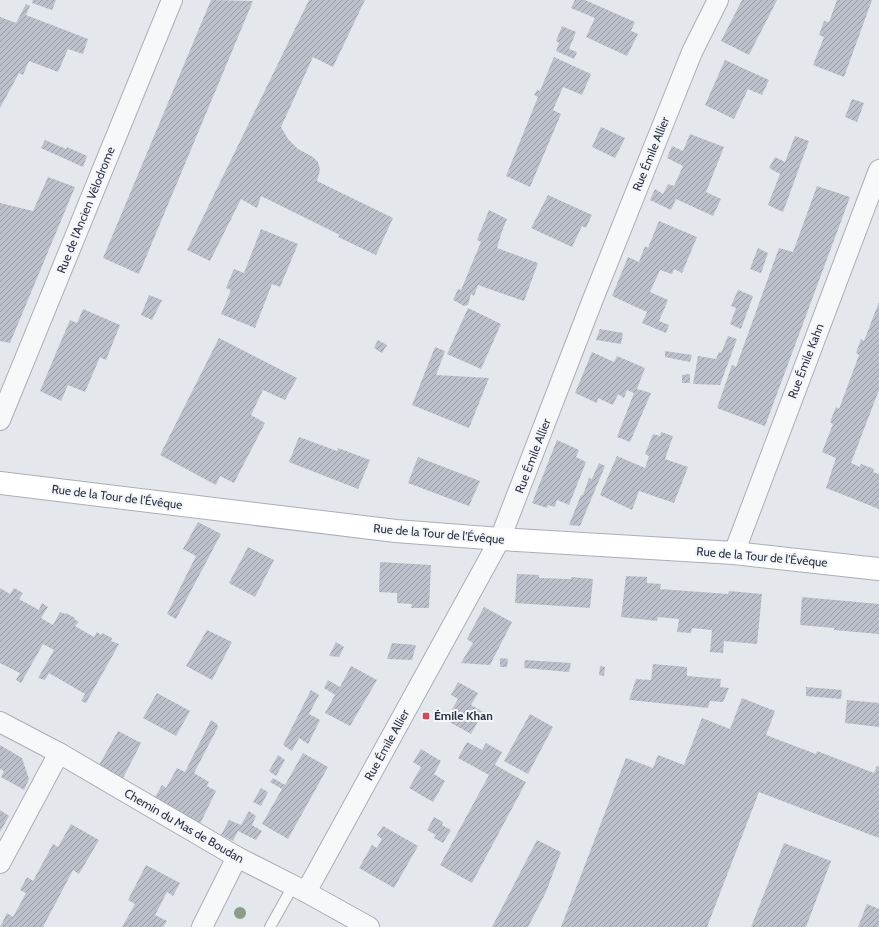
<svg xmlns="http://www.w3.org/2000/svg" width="879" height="927" viewBox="0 0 879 927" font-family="Cabin,sans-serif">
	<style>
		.building { fill: url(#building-hatch) }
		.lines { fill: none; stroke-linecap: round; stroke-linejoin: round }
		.lane-casing { stroke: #a9aeb7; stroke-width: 12 }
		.street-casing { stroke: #a9aeb7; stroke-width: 22 }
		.secondary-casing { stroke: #a9aeb7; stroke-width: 24 }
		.lane { stroke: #f7f8fa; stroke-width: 10 }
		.street { stroke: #f7f8fa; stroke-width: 20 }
		.secondary { stroke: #fff; stroke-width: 22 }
		.tree { fill: #899d89 }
		.poi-dot { fill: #d1495b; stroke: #f4f6f9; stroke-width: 1.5 }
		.labels { text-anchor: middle; stroke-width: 4; stroke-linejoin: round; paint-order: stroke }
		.street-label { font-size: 12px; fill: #2b3445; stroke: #f4f6f9 }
		.poi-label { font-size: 12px; font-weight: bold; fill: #2b3445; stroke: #f4f6f9; text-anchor: start }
	</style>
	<defs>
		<pattern id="building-hatch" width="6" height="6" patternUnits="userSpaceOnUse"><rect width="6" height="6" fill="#bbc0ca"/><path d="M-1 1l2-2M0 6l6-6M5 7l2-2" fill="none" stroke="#989da6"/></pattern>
	</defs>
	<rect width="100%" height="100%" fill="#e4e7ec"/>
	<g class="building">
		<path d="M33,0H56L52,10L32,3Z"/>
		<path d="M211,0L253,1L139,274L103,258Z"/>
		<path d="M309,0H365L333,67L313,57L281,127L288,139L298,149L313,157L318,162L320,170L317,181L393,218L376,255L338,237L340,235L261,196L257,208L241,199L210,261L187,250Z"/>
		<path d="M575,0H585L635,22L631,31L638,34L627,56L586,37L595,18L571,8Z"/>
		<path d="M742,0H777L749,55L721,41Z"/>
		<path d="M837,0H872L844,77L813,65L824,37L819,35L824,21L829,22Z"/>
		<path d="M26,4L30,6L26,15L88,39L83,54L68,49L58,72L29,61L23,75L19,73L0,108V17L16,23Z"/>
		<path d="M562,26L576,32L569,49L577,52L574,59L556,51L559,43L556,41Z"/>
		<path d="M554,57L591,74L582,95L563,87L553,110L561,114L530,187L506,176L538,97L534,95L537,90L540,91Z"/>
		<path d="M725,60L769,80L762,95L748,89L734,119L705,105Z"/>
		<path d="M852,99L864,103L857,122L845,117Z"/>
		<path d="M601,127L625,138L615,158L592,147Z"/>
		<path d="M690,134L724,147L706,192L721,199L713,216L676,199L671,210L650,200L655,189L663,194L668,184L674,186L683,166L667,158L672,146L683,151Z"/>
		<path d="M795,136L809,141L783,212L768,205L780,174L769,168L775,157L785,162Z"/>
		<path d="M45,140L66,149L67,147L87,156L83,167L41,148Z"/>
		<path d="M48,177L75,187L10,343L0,341V203L33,211Z"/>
		<path d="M817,186L850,197L765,426L717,408L732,365L736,367L779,248L793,252Z"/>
		<path d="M548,195L592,215L586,228L582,226L572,247L531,228Z"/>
		<path d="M489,210L507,219L502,231L497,248L538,263L524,301L478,285L474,296L471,294L468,305L464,306L453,300L458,289L461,290L481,242L477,240Z"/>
		<path d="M659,221L697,237L682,273L674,269L672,274L660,270L650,292L668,300L659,321L669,325L666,333L642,323L647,312L612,296L628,257L639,262L645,246L648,248Z"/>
		<path d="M261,229L298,244L280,287L272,284L255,328L221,314L231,290L226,288L234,269L244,273Z"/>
		<path d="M758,248L768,253L761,273L750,269Z"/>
		<path d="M738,290L753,296L741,329L730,324L736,308L731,306Z"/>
		<path d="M149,295L162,300L152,320L141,315Z"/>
		<path d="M879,302V390L851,463L860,467L861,464L874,469L873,472L879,474V509L826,488L836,458L822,452L833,424L830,422L836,407L839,409L859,355L856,353L861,339L864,341Z"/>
		<path d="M468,308L501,324L481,369L447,354Z"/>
		<path d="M83,309L120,325L106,360L100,357L85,392L68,385L61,401L40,391L70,320L77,323Z"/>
		<path d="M600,329L623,333L621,344L596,340Z"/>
		<path d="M728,336L737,339L720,385L693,384L698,356L716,359L719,352L721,353Z"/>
		<path d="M219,338L297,378L285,400L263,390L251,415L265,423L234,483L220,476L216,485L160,455Z"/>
		<path d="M378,340L387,345L382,353L374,348Z"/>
		<path d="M435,347L445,351L436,375L489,378L469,428L412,405Z"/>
		<path d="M665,351L692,355L690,362L665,357Z"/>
		<path d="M592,352L614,362L617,356L645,368L637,389L651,393L630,442L617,437L634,393L627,390L624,398L618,394L613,405L598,398L597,403L575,393Z"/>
		<path d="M690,374V383H682V375Z"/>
		<path d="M661,432L673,436L665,459L688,467L674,503L639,491L632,510L600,495L617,456L645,468L649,456L645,454L653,434L660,436Z"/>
		<path d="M299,437L337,451L338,448L370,460L358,489L289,462Z"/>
		<path d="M557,440L579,450L576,457L586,462L569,505L557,500L555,507L548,505L547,508L532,503Z"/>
		<path d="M418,457L480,481L469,506L408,483Z"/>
		<path d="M599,463L605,466L580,526L569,525L581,495H583L589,478L592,479Z"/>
		<path d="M198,522L221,534L176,619L167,614L196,556L183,549Z"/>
		<path d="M248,547L274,560L255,597L229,583Z"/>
		<path d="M380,562L431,565L429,608H411L412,604L397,603V593L379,592Z"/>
		<path d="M517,574L539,575V578L571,579V577L593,579L590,608L515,603Z"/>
		<path d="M626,576L647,577V583L661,584L660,589L728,594L729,591L762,594L757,644L724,641L723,653L710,652L712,630L692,628L691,633L677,632L679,619L658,617L657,621L621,617Z"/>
		<path d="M0,588L10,594L14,588L23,593L19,599L39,610L42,603L48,607L41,618L53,625L60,612L65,614L66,613L75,618L74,619L79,622L75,626L94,637L97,632L101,635L102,633L112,638L111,641L119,644L86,703L81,701L85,694L49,673L45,680L38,678L54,650L43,644L21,683L16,680L20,673L0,663Z"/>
		<path d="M802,597L879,604V634L834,630V628L800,625Z"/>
		<path d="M484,607L512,622L490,665L461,663L473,643L467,639Z"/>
		<path d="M207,630L232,642L212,680L186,666Z"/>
		<path d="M336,642L344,647L339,657L329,656Z"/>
		<path d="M392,643L416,645L412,660L387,659Z"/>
		<path d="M500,658L508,659L507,667H500Z"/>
		<path d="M525,660L571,663L569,672L524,668Z"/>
		<path d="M653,664L687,667V676L721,679L720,687L729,688L723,702L710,701L708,708L629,700L636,679L651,680Z"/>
		<path d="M351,666L377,680L350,726L325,713L335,695L324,688L328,680L340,687Z"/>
		<path d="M600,666L605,667L604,676L599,675Z"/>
		<path d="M458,682L478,693L471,705L483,712L471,734L446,720L458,699L451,695Z"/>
		<path d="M806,687L842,690L841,699L806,696Z"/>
		<path d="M311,690L319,695L309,714L320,720L308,744L299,738L292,751L283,745Z"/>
		<path d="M157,693L190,711L176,736L143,718Z"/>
		<path d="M742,698L775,711L766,735L816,754L817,751L874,773L877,766L879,767V838L759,792L707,927H561L626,758L653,768L658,755L684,765L702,718L730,729Z"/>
		<path d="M847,700L879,703V727L845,723Z"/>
		<path d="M530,714L553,727L528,774L504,761Z"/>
		<path d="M211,720L217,724L218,727L194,773L209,782L207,786L216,791L200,824L154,799L162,785L166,788L177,768L185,772Z"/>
		<path d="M118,731L141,743L122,780L98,767Z"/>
		<path d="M467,742L482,750L486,743L502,752L495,765L526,782L472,883L440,865L489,775L458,758Z"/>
		<path d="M0,745L22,758L29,779L24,790L1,777L4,771L0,769Z"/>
		<path d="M421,749L441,761L434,774L445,781L433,802L409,788L421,767L413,762Z"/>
		<path d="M303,753L328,767L288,839L262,824L282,789L270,782L273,778L285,785Z"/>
		<path d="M278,755L285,760L276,776L269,771Z"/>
		<path d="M261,788L268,792L261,806L253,802Z"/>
		<path d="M0,810L9,816L0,832Z"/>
		<path d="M249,811L256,816L252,825L262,831L256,840L238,831L233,841L221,835L229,820L241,825Z"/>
		<path d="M434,817L443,822L442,825L451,830L443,843L434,838L436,835L427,830Z"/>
		<path d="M71,824L99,840L79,874L73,870L43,927H0L7,913L13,917L26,893L20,890L27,877L33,881L53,844L58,847Z"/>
		<path d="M383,826L418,846L394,888L359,868L372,845L377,848L382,839L377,835Z"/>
		<path d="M537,840L561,852L546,892L528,927H492Z"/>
		<path d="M784,843L831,861L806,927H751Z"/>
		<path d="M146,865L180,883L173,896L167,892L155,915L167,921L163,927H122L135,904L128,900Z"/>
		<path d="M867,904L879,909V927H858Z"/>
	</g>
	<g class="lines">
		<g class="lane-casing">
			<path id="lane" d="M270,927L293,886"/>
		</g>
		<g class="street-casing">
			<g id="street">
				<path d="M0,420L172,0"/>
				<path d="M734,553L879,170"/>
				<path d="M0,722L59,753L237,857L306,892L369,927"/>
				<path d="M0,863L59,753"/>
				<path d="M306,892L500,539L593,299L692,52L718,0"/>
				<path d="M202,927L237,857"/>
			</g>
		</g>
		<g class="secondary-casing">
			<path id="secondary" d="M0,483L396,531L500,539L734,553L879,569"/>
		</g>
		<use href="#lane" class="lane"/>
		<use href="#street" class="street"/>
		<use href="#secondary" class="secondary"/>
	</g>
	<circle class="tree" cx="240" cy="913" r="6"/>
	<rect class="poi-dot" x="422" y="712" width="8" height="8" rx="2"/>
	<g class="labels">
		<g class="street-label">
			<text transform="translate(651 154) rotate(-68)" y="4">Rue Émile Allier</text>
			<text transform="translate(86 210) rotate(-68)" y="4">Rue de l'Ancien Vélodrome</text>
			<text transform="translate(806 361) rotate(-69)" y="4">Rue Émile Kahn</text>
			<text transform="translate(533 456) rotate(-69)" y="4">Rue Émile Allier</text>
			<text transform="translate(117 497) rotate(7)" y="4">Rue de la Tour de l'Évêque</text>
			<text transform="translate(439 534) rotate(5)" y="4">Rue de la Tour de l'Évêque</text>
			<text transform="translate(762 557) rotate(5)" y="4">Rue de la Tour de l'Évêque</text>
			<text transform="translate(387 745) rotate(-61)" y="4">Rue Émile Allier</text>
			<text transform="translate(184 826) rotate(30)" y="4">Chemin du Mas de Boudan</text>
		</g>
		<g class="poi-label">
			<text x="434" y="720">Émile Khan</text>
		</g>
	</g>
</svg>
